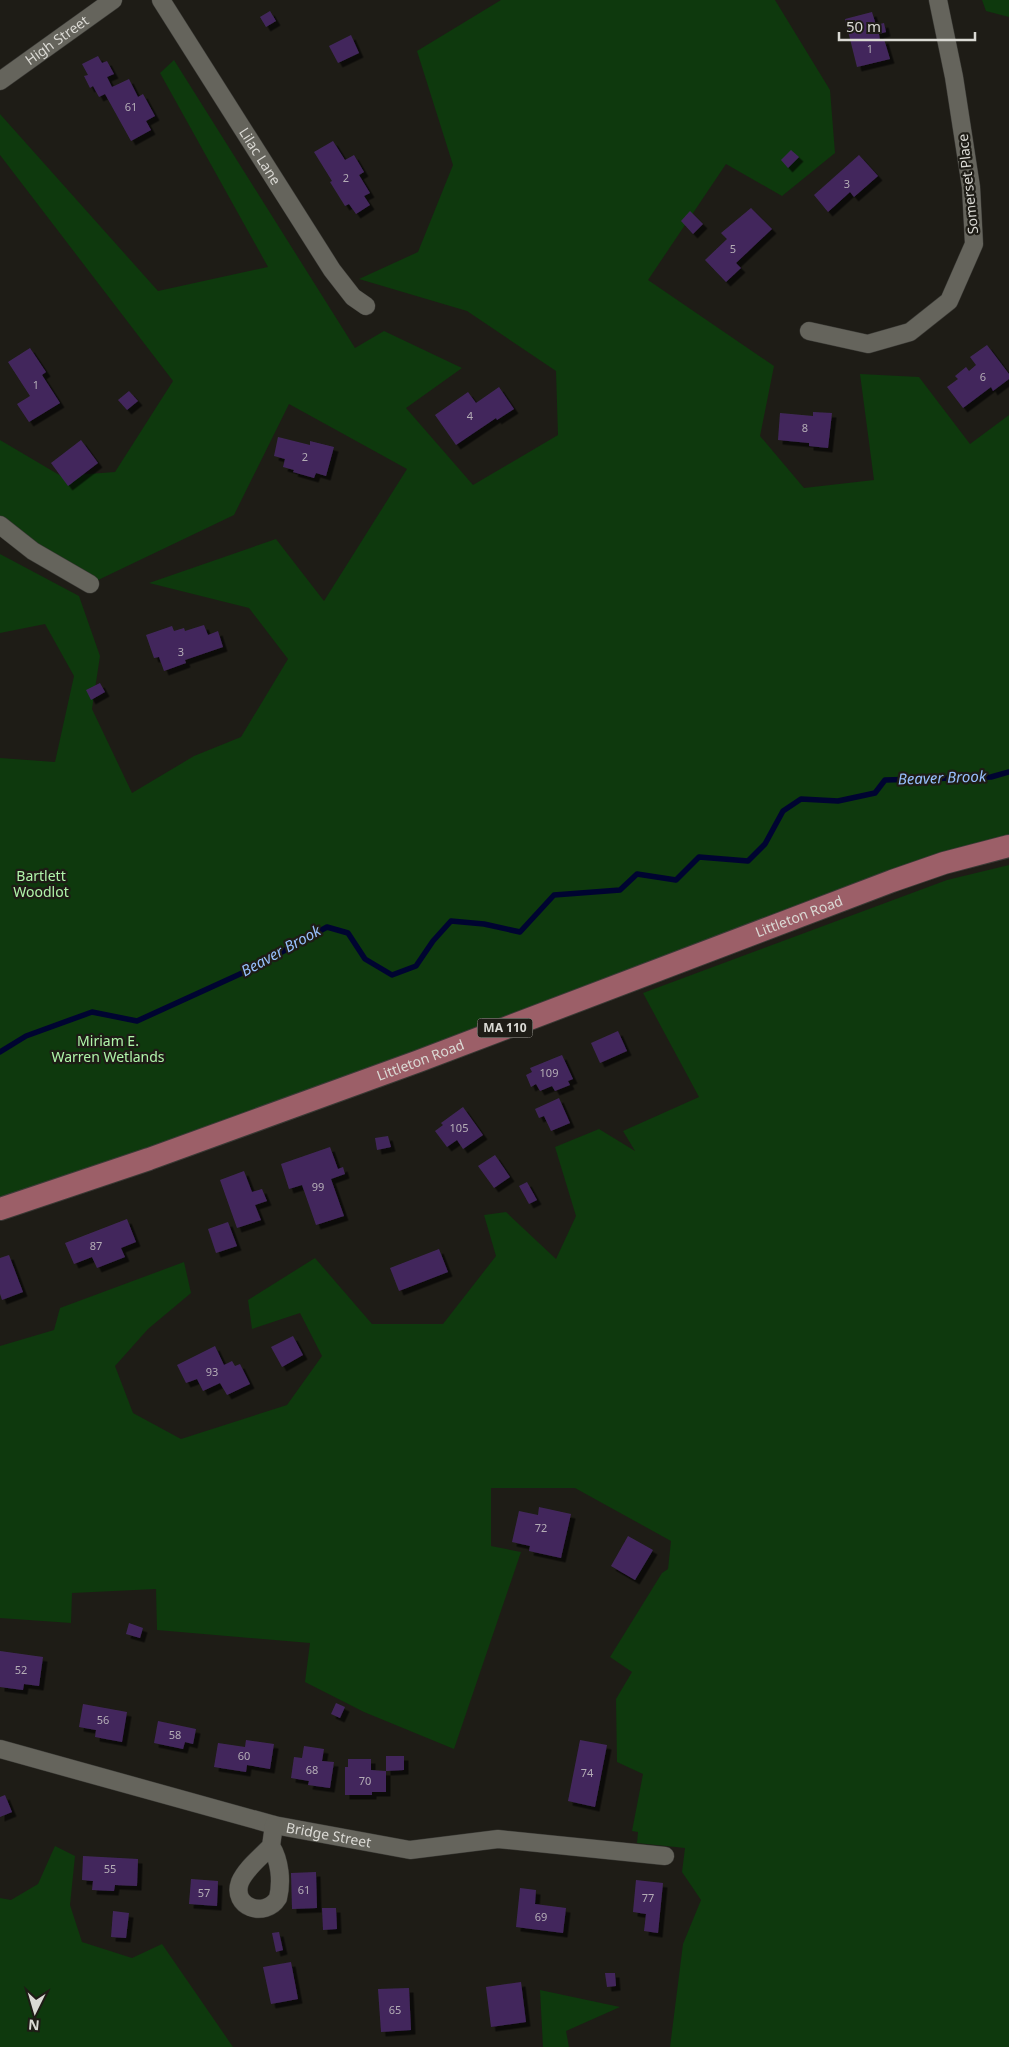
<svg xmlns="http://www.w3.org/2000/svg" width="1009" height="2047" viewBox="0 0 1009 2047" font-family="'Noto Sans',sans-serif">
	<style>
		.green { fill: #0e390d }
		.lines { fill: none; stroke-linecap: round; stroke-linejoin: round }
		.stream { stroke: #000431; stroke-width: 5.5 }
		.building { fill: #42285c; filter: url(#shadow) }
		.minor-casing { stroke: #3a3935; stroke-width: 19 }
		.major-casing { stroke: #3a3935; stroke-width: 24 }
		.minor { stroke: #65645c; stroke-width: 18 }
		.major { stroke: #9c5f68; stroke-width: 22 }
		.labels { text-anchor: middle; stroke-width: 4.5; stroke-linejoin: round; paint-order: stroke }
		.number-label { font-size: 11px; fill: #b4adb6 }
		.shield { fill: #1e1c16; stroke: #a2a09b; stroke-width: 1 }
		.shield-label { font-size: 12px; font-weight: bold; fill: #dad9d4 }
		.street-label { font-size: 14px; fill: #dad9d4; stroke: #1e1c16 }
		.park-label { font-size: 14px; fill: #b0f5aa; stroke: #1e1c16 }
		.water-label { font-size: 15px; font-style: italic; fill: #97c0fd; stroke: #1e1c16 }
	</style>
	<defs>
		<filter id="shadow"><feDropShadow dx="4.5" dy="4.5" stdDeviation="0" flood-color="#0009"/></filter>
	</defs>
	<rect width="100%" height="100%" fill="#1e1c16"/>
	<g class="green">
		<path d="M501,0H775L830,90L835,153L782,196L726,164L648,280L774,366L760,436L804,488L874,480L860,374L919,377L970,444L1009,415V846L0,1209V758L55,762L74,676L45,624L0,633V554L79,596L100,656L92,709L132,793L194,756L241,737L288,659L249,608L149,583L276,539L324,601L407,469L289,404L234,515L96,581L0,525V440L61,476L115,472L173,381L0,155V114L158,291L268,267L160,73L174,60L355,348L384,331L462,368L406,408L473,485L558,435L556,371L467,311L359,279L418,252L453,165L417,51Z"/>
		<path d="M982,0H1009V17L986,11Z"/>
		<path d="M1009,865V2047H670L683,1944L701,1900L682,1872L685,1848L637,1843L638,1832L632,1831L643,1774L617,1762L616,1699L632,1672L610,1657L662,1573L668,1569L671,1541L575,1488H491V1546L521,1552L454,1749L364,1712L305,1682L310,1643L157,1630L156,1589L72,1593L71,1623L0,1618V1346L54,1330L60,1308L184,1262L191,1293L148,1329L115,1366L133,1413L181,1439L287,1405L322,1356L300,1313L252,1329L248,1300L315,1258L372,1324H443L496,1256L484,1215L506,1212L556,1259L576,1216L555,1147L599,1129L635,1151L623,1131L699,1097L643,993L947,880Z"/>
		<path d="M55,1846L75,1856L70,1905L82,1942L132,1958L162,1944L233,2047H0V1898L11,1900L38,1884Z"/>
		<path d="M540,1990L620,2007L566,2031L569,2047H543Z"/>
	</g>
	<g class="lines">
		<path class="stream" d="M0,1052L26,1036L92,1012L137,1021L251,969L327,927L348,933L365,959L392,975L416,966L433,941L451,921L484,924L520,932L554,895L620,890L637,874L676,880L699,857L748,861L765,844L783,811L801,799L838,801L875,793L885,780L991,777L1009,772"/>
	</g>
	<g class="building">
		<path d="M270,11L276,21L266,27L260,17Z"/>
		<path d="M872,12L876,25L884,23L886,32L879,34L880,40L884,39L890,59L857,67L845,19Z"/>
		<path d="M351,35L359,53L338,63L329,46Z"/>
		<path d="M98,56L102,63L107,61L114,74L107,77L112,87L129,79L138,97L143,94L155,116L146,121L151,130L131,141L105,94L99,97L93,86L90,88L84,76L88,75L82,64Z"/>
		<path d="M333,141L345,160L354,155L364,172L359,175L370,193L364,196L370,205L356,214L349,204L345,206L330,182L332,181L314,152Z"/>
		<path d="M791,150L799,157L788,168L781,160Z"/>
		<path d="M859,155L878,176L854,197L850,192L828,212L814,195Z"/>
		<path d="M751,208L772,229L736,263L741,268L726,282L705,260L727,239L721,233Z"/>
		<path d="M690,211L703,224L693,234L681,221Z"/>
		<path d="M987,345L1009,374V379L993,391L991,387L963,408L947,387L958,379L955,376L966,367L969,371L976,365L970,357Z"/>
		<path d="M30,348L46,372L42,375L60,403L29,422L17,404L30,396L8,362Z"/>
		<path d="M499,387L514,409L497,420L496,418L456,445L435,415L468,392L476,403Z"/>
		<path d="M129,391L138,401L127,410L118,400Z"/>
		<path d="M813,412L832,413L828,448L809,446V443L778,440L780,413L813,416Z"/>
		<path d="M278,437L310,445V441L334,447L326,476L316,473L314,478L293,472L294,470L283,467L285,459L274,456Z"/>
		<path d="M81,440L98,463L68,486L51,463Z"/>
		<path d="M204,625L208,635L218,631L223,647L185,660L186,663L164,671L159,657L154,658L146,635L172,626L174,631L184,628L185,631Z"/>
		<path d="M100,683L105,692L91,700L86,690Z"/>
		<path d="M618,1031L627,1051L600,1063L591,1043Z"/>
		<path d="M562,1055L573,1079L568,1081L570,1085L555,1091L552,1086L540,1091L536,1084L531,1087L526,1075L532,1072L530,1068Z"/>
		<path d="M559,1098L570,1123L551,1131L544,1116L539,1118L535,1109Z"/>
		<path d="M463,1107L483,1135L463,1149L457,1140L447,1147L435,1131L443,1125L441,1123Z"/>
		<path d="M388,1136L391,1147L377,1150L375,1138Z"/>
		<path d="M330,1147L338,1169L343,1167L345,1174L331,1179L344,1216L316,1225L302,1185L289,1189L281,1164Z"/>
		<path d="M495,1155L510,1177L494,1188L478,1166Z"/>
		<path d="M244,1171L252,1192L262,1189L267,1201L255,1205L261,1220L237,1228L220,1180Z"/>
		<path d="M527,1182L537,1200L529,1204L519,1186Z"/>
		<path d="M127,1219L136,1242L121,1248L125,1257L97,1268L92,1257L74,1264L65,1243Z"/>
		<path d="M228,1222L237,1246L216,1253L208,1229Z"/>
		<path d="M439,1249L448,1272L399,1291L390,1268Z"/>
		<path d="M9,1255L23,1292L2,1300L0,1294V1258Z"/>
		<path d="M293,1336L303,1355L282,1367L271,1347Z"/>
		<path d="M215,1346L224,1365L232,1361L235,1366L240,1364L250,1384L227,1395L220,1383L203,1391L197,1379L186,1383L177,1365Z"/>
		<path d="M539,1507L571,1514L561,1558L529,1551L530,1546L512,1542L519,1511L538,1515Z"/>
		<path d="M628,1536L653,1550L635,1580L611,1566Z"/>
		<path d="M129,1623L143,1628L140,1638L126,1634Z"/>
		<path d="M0,1651L43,1657L39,1686L24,1684L23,1690L0,1687Z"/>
		<path d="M336,1703L345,1707L340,1718L331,1714Z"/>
		<path d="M83,1704L127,1712L122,1742L95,1737L96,1730L79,1727Z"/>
		<path d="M158,1721L196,1729L193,1744L185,1742L183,1749L154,1743Z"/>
		<path d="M246,1740L274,1744L270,1769L247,1765L246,1772L214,1767L218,1743L245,1747Z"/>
		<path d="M580,1740L607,1745L595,1807L568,1801Z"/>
		<path d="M304,1746L324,1749L322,1761L334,1762L330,1788L308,1785L309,1781L291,1778L294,1757L302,1758Z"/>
		<path d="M386,1756H404V1770L386,1771V1792H372V1795H345V1767H348V1759H371V1770L386,1771Z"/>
		<path d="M5,1795L12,1812L0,1817V1797Z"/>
		<path d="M83,1856L138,1859L137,1886L115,1885L114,1891L92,1890L93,1881L82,1880Z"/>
		<path d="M316,1872L317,1908L292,1909L291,1873Z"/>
		<path d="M191,1879L218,1881L217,1906L189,1904Z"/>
		<path d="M636,1880L663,1883L658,1933L644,1931L646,1914L633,1912Z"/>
		<path d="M520,1888L536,1890L535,1904L566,1908L563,1933L516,1927Z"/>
		<path d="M322,1908H336L337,1929L323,1930Z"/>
		<path d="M113,1911L129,1913L126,1938L111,1937Z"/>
		<path d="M279,1932L283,1950L276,1952L272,1933Z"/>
		<path d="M291,1962L298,1999L271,2004L263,1967Z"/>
		<path d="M605,1973H615L616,1986L607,1987Z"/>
		<path d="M521,1982L526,2022L491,2027L486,1987Z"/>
		<path d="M409,1988L411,2030L381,2032L378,1989Z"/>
	</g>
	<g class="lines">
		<g class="minor-casing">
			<g id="minor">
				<path id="s1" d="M161,0L332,270L353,297L366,306"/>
				<path id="s2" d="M0,81L113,0"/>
				<path d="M809,331L868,344L910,332L949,301L974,244L971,187L954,77L938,0"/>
				<path d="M0,525L33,551L90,584"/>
				<path id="s3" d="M0,1749L274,1825L410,1850L498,1839L665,1856"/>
				<path d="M271,1846C261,1857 246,1868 240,1882C231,1907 265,1919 278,1898C282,1881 280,1861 271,1846L274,1825"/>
			</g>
		</g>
		<g class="major-casing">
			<g id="major">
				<path id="s4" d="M0,1209L149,1159L419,1061L892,881L944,863L1009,846"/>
			</g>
		</g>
		<use href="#minor" class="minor"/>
		<use href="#major" class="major"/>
	</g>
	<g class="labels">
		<g class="number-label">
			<text x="870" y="53">1</text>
			<text x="131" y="111">61</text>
			<text x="346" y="182">2</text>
			<text x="847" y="188">3</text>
			<text x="733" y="253">5</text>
			<text x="983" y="381">6</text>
			<text x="36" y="389">1</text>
			<text x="470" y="420">4</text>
			<text x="805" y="432">8</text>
			<text x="305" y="461">2</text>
			<text x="181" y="656">3</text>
			<text x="549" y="1077">109</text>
			<text x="459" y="1132">105</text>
			<text x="318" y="1191">99</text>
			<text x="96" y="1250">87</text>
			<text x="212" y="1376">93</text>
			<text x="541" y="1532">72</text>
			<text x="21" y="1674">52</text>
			<text x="103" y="1724">56</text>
			<text x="175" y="1739">58</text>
			<text x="244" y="1760">60</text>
			<text x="312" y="1774">68</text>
			<text x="587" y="1777">74</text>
			<text x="365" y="1785">70</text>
			<text x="110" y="1873">55</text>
			<text x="304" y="1894">61</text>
			<text x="204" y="1897">57</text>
			<text x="648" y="1902">77</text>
			<text x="541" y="1921">69</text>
			<text x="395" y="2014">65</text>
		</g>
		<rect class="shield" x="477.5" y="1018.5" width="55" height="19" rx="4"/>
		<g class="shield-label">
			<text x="505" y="1032">MA 110</text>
		</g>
		<g class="street-label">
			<text dy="5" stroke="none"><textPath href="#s2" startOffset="70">High Street</textPath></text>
			<text dy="5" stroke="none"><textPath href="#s1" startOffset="185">Lilac Lane</textPath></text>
			<text transform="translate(968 184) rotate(-96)" y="5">Somerset Place</text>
			<text dy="5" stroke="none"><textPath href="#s4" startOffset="851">Littleton Road</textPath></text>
			<text dy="5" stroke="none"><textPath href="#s4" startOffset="446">Littleton Road</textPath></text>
			<text dy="5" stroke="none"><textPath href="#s3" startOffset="340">Bridge Street</textPath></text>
		</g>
		<g class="park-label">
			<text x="41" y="881">Bartlett<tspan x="41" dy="16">Woodlot</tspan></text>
			<text x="108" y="1046">Miriam E.<tspan x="108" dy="16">Warren Wetlands</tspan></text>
		</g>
		<g class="water-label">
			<text transform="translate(942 778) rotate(-2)" y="5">Beaver Brook</text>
			<text transform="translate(281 951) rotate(-29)" y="5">Beaver Brook</text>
		</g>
	</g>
	<g transform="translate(35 2012) rotate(185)" stroke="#1e1c16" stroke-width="4" paint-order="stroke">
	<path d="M0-4L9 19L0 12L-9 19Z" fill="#dad9d4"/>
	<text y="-8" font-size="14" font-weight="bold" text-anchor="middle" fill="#dad9d4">N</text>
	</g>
	<path d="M839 32v8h136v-8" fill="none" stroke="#dad9d4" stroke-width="2.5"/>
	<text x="846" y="32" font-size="15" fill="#dad9d4" stroke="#1e1c16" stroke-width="4" paint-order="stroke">50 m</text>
</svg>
